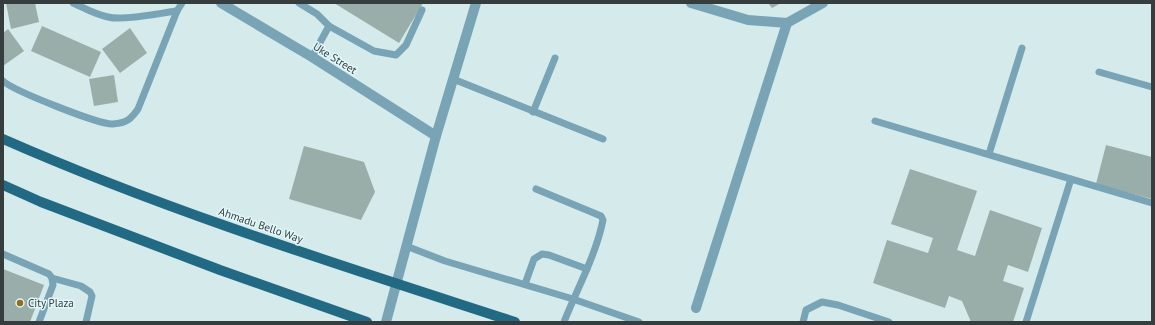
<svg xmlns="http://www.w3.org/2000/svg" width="1155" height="325" viewBox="0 0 1155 325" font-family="'PT Sans',sans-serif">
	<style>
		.building { fill: #9aaea9 }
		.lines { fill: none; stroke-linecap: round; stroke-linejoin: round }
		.service { stroke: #79a4b5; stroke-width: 7 }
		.minor { stroke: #79a4b5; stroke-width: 10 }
		.primary { stroke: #226a83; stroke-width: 10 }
		.poi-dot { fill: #936e16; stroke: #e1f7f9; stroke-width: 1.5 }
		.labels { text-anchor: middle; stroke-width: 3; stroke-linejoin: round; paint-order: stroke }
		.street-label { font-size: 11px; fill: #353d3e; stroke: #e1f7f9 }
		.poi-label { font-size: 11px; fill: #353d3e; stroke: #e1f7f9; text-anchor: start }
	</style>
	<rect width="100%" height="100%" fill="#d4eaeb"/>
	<g class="building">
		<path d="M6,3H35L39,22L11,29Z"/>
		<path d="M334,3H423L399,43Z"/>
		<path d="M768,3H781L772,8Z"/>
		<path d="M42,26L101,52L90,77L31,51Z"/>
		<path d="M130,28L147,53L120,73L102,49Z"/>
		<path d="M8,29L24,51L3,66V33Z"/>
		<path d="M114,75L118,102L94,106L89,79Z"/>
		<path d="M1106,145L1152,157V199L1096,184Z"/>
		<path d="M304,146L364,162L375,192L361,220L289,199Z"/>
		<path d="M910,169L977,191L957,250L975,256L990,210L1042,228L1028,272L1008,265L1003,281L1024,288L1013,322H971L962,301L949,296L945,308L873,283L887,240L928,253L933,238L891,224Z"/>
		<path d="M3,269L44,285L30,322H3Z"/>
	</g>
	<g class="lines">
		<g class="service">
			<path d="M73,3C84,8 96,15 108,17C123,21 160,13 177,11"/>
			<path d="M299,3L317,14L329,26L312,57"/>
			<path d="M329,26L374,51L396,55L406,45L422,10"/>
			<path d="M1099,72L1152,87"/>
			<path d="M453,79L603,139"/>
			<path d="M3,81C14,91 100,125 113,124C127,123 131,119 138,109L177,11L182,3"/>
			<path d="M533,112L555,58"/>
			<path d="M875,121L1152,203"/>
			<path d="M989,154L1022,48"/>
			<path d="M536,189L601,216L603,220C596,255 577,289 564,322"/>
			<path d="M406,246L445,261L573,299L639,322"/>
			<path d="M3,254L49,274L52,278L53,285L39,322"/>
			<path d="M52,278L81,286L90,292L92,296L86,322"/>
			<path d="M525,284L534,259L542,254L549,255L587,269"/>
			<path d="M803,322L806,310L822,302L838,305L889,322"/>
			<path d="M1026,322L1071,179"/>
		</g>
		<g class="minor">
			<path d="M221,3L312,57L436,136"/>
			<path d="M691,3L748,20L787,23L823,3"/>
			<path d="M696,308L787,23"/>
			<path d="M386,322L436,136L476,3"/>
		</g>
		<g class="primary">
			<path d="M3,139C169,212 343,266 515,322"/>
			<path d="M3,185L41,202L220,270L367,322"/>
		</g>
	</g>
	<circle class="poi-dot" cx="20" cy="303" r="4"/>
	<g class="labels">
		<g class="street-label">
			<text transform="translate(335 58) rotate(32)" y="4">Uke Street</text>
			<text transform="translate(261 225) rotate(19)" y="4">Ahmadu Bello Way</text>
		</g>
		<g class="poi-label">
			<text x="28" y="307">City Plaza</text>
		</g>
	</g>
	<rect width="1155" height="325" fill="none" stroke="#353d3e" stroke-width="8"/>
</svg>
